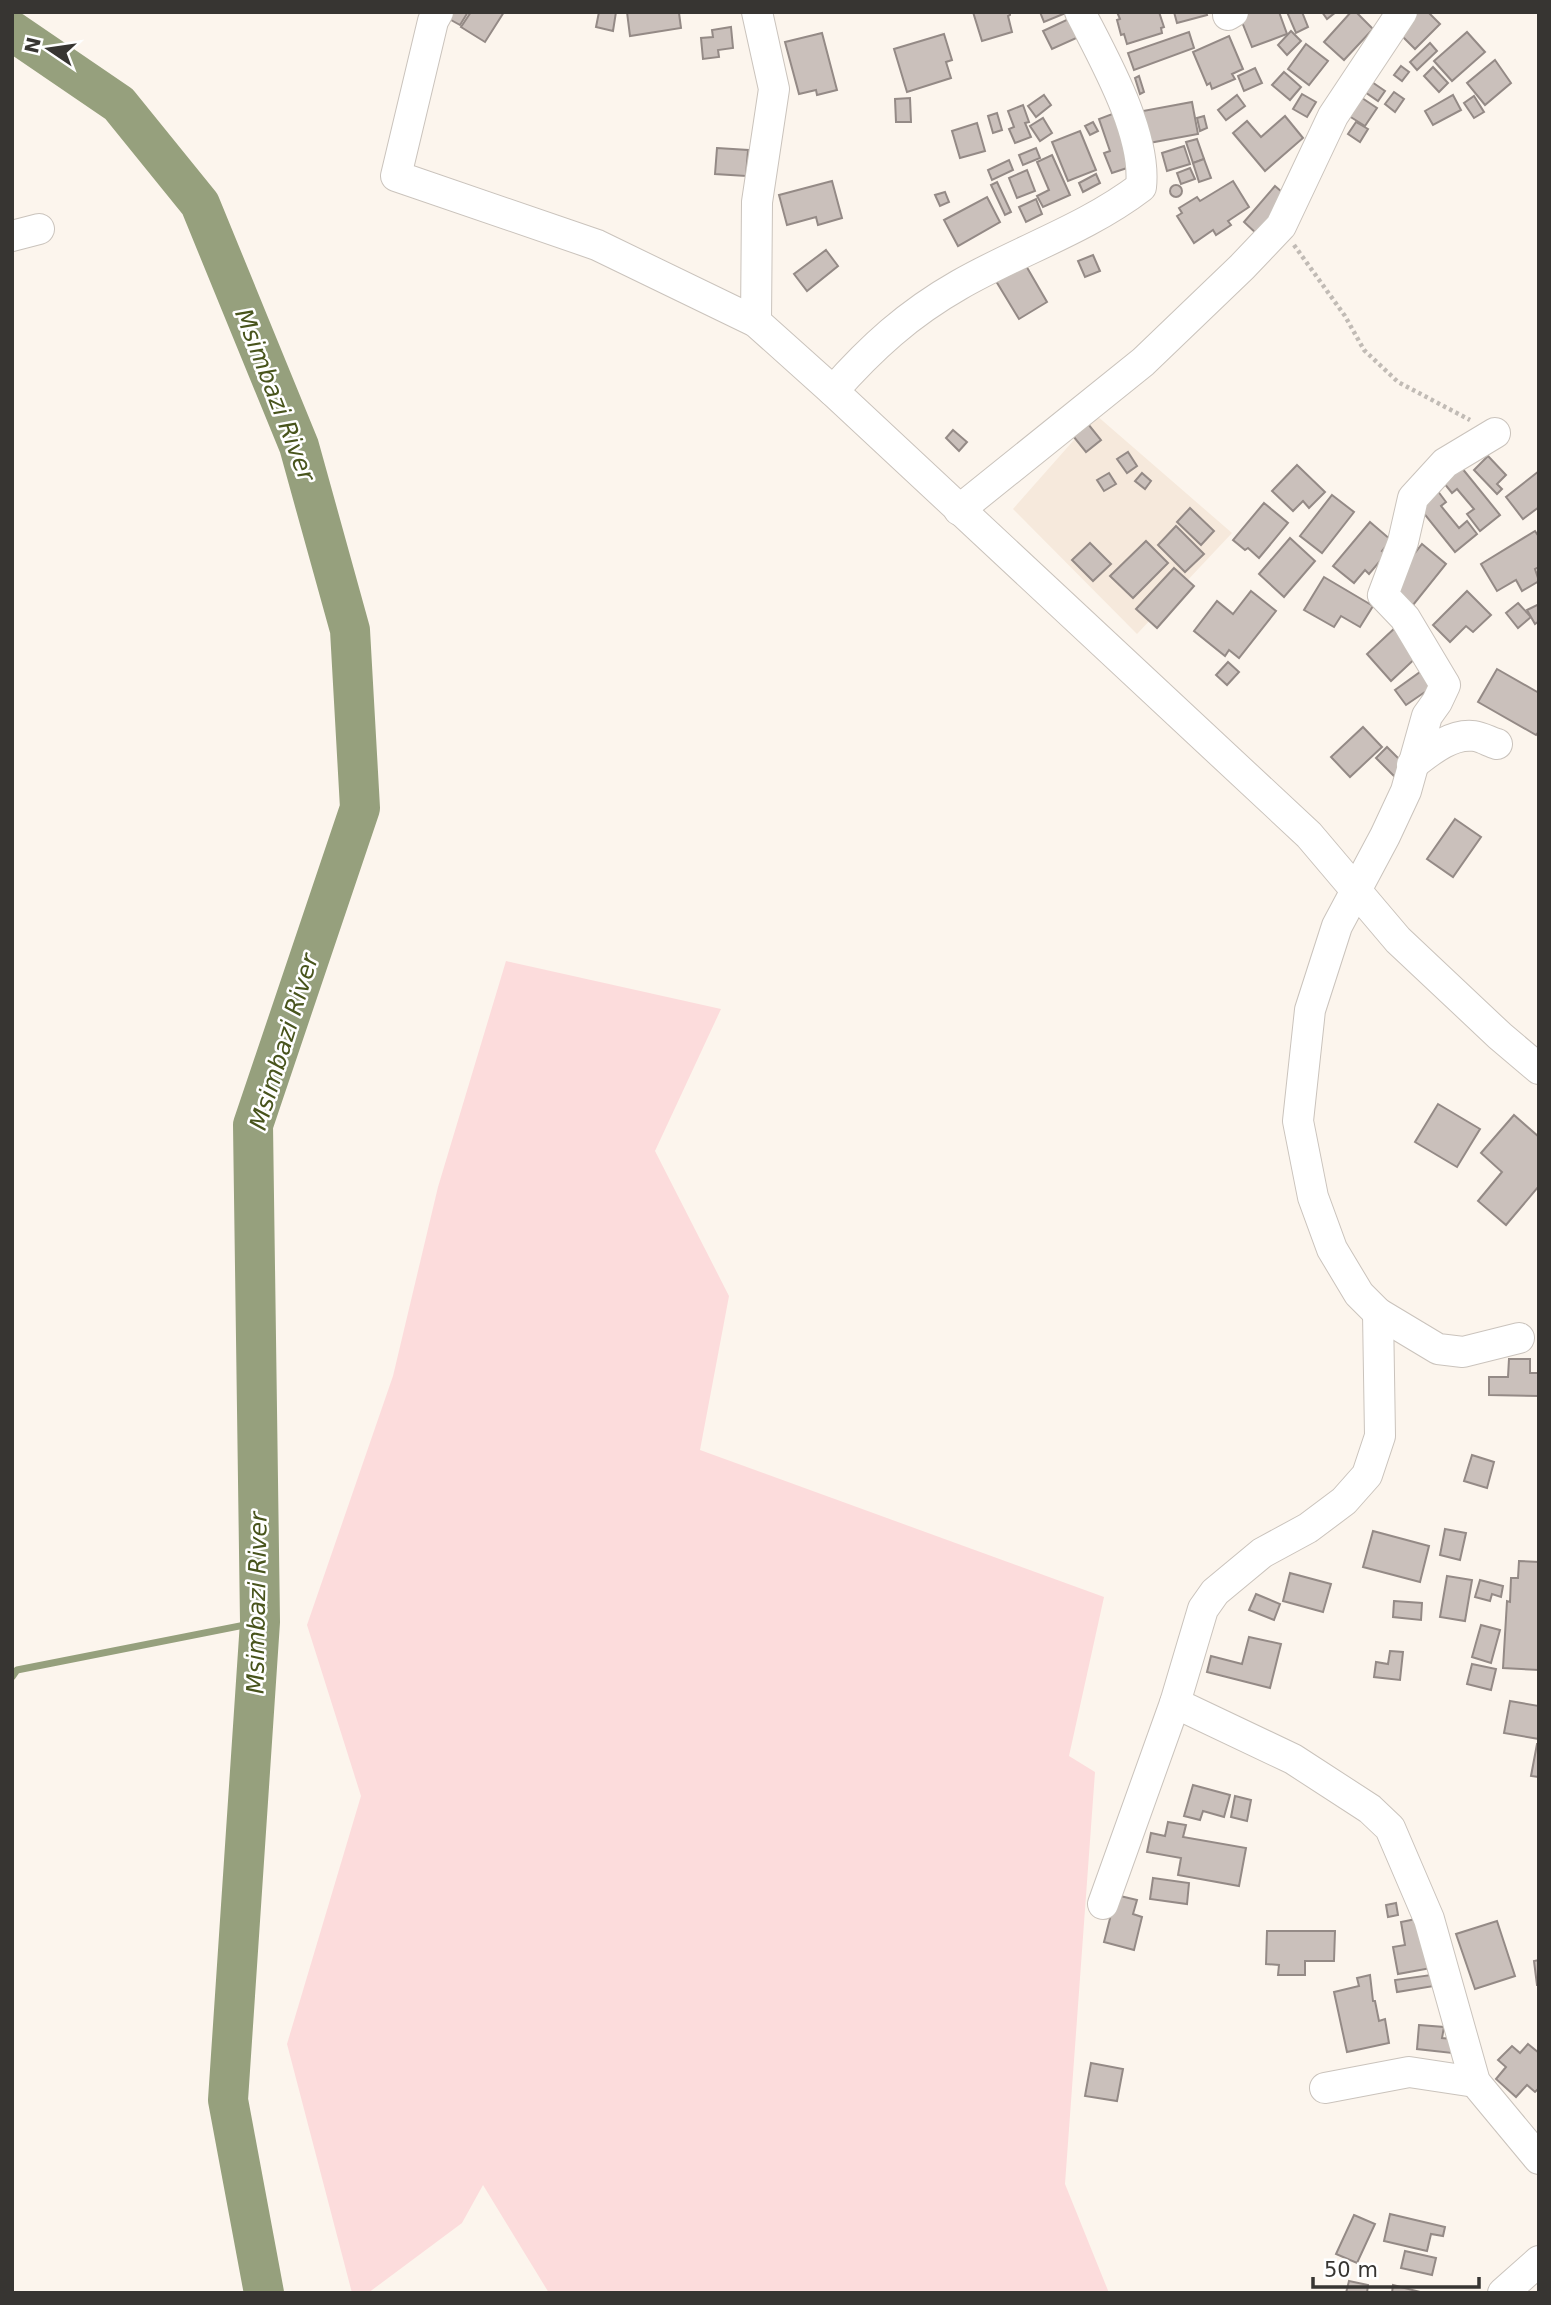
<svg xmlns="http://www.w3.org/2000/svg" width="1551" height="2305" viewBox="0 0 1551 2305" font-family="'DejaVu Sans',sans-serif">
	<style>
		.built { fill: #f6e9dc }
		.green { fill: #fcdcdc }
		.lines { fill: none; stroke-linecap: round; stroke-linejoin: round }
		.stream { stroke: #96a07d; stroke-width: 7 }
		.river { stroke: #96a07d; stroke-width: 40 }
		.building { fill: #cac0bb; stroke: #948a86; stroke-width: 2 }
		.minor-casing { stroke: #cac3bc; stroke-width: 32 }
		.path { stroke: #c1bbb5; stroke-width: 4.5; stroke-dasharray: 3.5 3.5; stroke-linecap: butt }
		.minor { stroke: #fff; stroke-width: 30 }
		.labels { text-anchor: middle; stroke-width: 5; stroke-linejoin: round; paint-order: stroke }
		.water-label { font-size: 24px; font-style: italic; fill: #48541c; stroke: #fff }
	</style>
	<rect width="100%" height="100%" fill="#fcf5ed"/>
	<path class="built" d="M1096,415L1232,533L1137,634L1013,509Z"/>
	<path class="green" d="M506,961L721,1009L655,1151L729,1296L700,1450L1104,1597L1069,1756L1095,1772L1065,2184L1109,2293H549L483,2185L462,2223L368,2293H352L287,2044L361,1796L307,1625L393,1376L438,1187Z"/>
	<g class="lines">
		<path class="stream" d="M12,1677L17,1670L260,1622"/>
		<path class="river" d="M12,31L119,104L200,204L299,446L350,630L360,808L253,1125L260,1622L228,2100L264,2293"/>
	</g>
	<g class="building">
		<path d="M444,12H468L460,25L442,15Z"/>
		<path d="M471,12H504L485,42L461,27Z"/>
		<path d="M599,12H616L613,31L596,27Z"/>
		<path d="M627,12H683L679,13L681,28L630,36Z"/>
		<path d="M973,12H1010V15L1008,16L1012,32L982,41Z"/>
		<path d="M1040,12H1068L1044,22Z"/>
		<path d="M1117,12H1159L1164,27L1161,28L1162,33L1127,44L1124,34L1121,35L1117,20L1120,19Z"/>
		<path d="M1174,12H1206L1207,15L1177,23Z"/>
		<path d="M1251,12H1279L1287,34L1252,47L1240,17Z"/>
		<path d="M1287,12H1302L1308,27L1296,33Z"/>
		<path d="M1322,12H1336L1327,19Z"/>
		<path d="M1351,12H1356L1373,29L1344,60L1324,42Z"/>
		<path d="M1411,12H1428L1440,24L1415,49L1395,29Z"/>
		<path d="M1075,16L1083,35L1052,49L1043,31Z"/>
		<path d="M731,27L733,48L718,50L719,57L703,59L701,38L713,37L712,30Z"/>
		<path d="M1291,31L1301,41L1287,55L1278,45Z"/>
		<path d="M1189,32L1194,48L1134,70L1128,53Z"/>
		<path d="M1467,32L1485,52L1452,81L1434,61Z"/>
		<path d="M822,33L837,90L817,95L816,90L799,94L785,42Z"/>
		<path d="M944,34L952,60L946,62L951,78L907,92L894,49Z"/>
		<path d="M1229,36L1243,69L1232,74L1235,79L1212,89L1210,83L1207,85L1193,52Z"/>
		<path d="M1430,43L1437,51L1417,70L1410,62Z"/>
		<path d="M1306,44L1328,61L1309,85L1288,69Z"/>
		<path d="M1495,60L1511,83L1485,105L1467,83Z"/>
		<path d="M1401,66L1409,72L1402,81L1394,75Z"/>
		<path d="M1433,67L1448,83L1439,92L1424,76Z"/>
		<path d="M1255,68L1262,83L1244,91L1238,76Z"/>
		<path d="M1284,72L1301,87L1290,100L1272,85Z"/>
		<path d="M1139,76L1144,92L1140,94L1135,78Z"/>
		<path d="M1369,80L1385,91L1378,101L1362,90Z"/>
		<path d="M1353,92L1377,108L1365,126L1341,111Z"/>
		<path d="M1394,92L1404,99L1395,112L1385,104Z"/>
		<path d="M1302,94L1316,102L1307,117L1293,109Z"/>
		<path d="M1044,95L1051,105L1036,117L1028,106Z"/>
		<path d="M1237,95L1245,106L1226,120L1218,110Z"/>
		<path d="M1453,95L1461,110L1433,125L1425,111Z"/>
		<path d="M1474,96L1484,112L1474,118L1464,103Z"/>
		<path d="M910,98L911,122H896L895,99Z"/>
		<path d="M1192,102L1198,134L1149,143L1143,111Z"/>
		<path d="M1023,105L1029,122L1025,123L1031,137L1015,143L1009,129L1014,127L1008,111Z"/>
		<path d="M997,113L1002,130L993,133L988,116Z"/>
		<path d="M1115,113L1133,166L1112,173L1104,153L1110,151L1099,119Z"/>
		<path d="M1204,116L1207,128L1200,131L1197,118Z"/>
		<path d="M1285,116L1303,138L1265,171L1233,133L1247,121L1261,137Z"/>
		<path d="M1043,118L1052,133L1040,141L1030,126Z"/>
		<path d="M1093,122L1098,131L1090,135L1085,126Z"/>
		<path d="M1356,122L1368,129L1360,142L1348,134Z"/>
		<path d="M977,123L985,151L960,158L952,131Z"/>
		<path d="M1080,131L1096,170L1068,181L1052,142Z"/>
		<path d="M1197,139L1204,159L1193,163L1186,142Z"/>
		<path d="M1184,146L1190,164L1167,171L1162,153Z"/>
		<path d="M717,148L748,150L746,176L715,174Z"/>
		<path d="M1036,148L1040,158L1023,165L1019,155Z"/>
		<path d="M1052,155L1070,195L1043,207L1037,196L1049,190L1037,162Z"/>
		<path d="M1204,159L1211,178L1199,182L1193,163Z"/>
		<path d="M1009,160L1013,170L992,180L988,170Z"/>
		<path d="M1190,168L1195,179L1181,184L1177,173Z"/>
		<path d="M1027,170L1035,191L1017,198L1009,178Z"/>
		<path d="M1096,174L1100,183L1083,192L1079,183Z"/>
		<path d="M832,181L842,218L818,225L816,217L787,225L779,195Z"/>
		<path d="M1233,181L1249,207L1228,221L1231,225L1216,235L1213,230L1194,243L1177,216L1182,213L1179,208L1197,197L1200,201Z"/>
		<path d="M997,182L1011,212L1005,215L991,185Z"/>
		<circle cx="1176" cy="191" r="6"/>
		<path d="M1275,186L1289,198L1258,235L1244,222Z"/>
		<path d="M945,192L949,202L940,206L935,195Z"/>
		<path d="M987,197L1000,222L958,246L944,220Z"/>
		<path d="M1036,199L1042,214L1026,222L1019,207Z"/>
		<path d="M826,250L838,266L807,291L794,274Z"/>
		<path d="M1093,255L1100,271L1085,277L1078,261Z"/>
		<path d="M1025,264L1047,302L1019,319L996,281Z"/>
		<path d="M1084,419L1101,440L1086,452L1069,431Z"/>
		<path d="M953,430L967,442L959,451L946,438Z"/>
		<path d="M1128,452L1137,466L1127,473L1117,459Z"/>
		<path d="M1488,456L1506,475L1497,484L1502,489L1497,494L1474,470Z"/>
		<path d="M1457,462L1500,515L1480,531L1467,514L1474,509L1457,489L1452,493L1439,477Z"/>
		<path d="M1297,465L1325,492L1309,508L1303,501L1293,511L1272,491Z"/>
		<path d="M1539,471V507L1523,519L1506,497Z"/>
		<path d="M1109,473L1116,484L1104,491L1097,480Z"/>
		<path d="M1142,473L1151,481L1145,489L1135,481Z"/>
		<path d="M1437,490L1446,502L1441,506L1459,528L1467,521L1477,534L1455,552L1414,501Z"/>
		<path d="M1332,495L1354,512L1322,553L1300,536Z"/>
		<path d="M1264,503L1288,523L1259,558L1248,548L1245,550L1233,540Z"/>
		<path d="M1190,508L1214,531L1201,545L1177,522Z"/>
		<path d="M1370,522L1391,540L1382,551L1386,554L1369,574L1365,570L1354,583L1333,566Z"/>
		<path d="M1176,526L1204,554L1185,572L1158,545Z"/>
		<path d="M1535,531L1539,537V567L1535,569L1539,581L1522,591L1516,580L1497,591L1481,564Z"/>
		<path d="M1290,538L1315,561L1284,597L1259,574Z"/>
		<path d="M1146,541L1168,563L1133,598L1110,576Z"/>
		<path d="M1090,543L1111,564L1093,581L1072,560Z"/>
		<path d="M1422,544L1446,564L1413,605L1389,586Z"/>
		<path d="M1174,568L1194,586L1157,628L1136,609Z"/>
		<path d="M1324,577L1373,606L1360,627L1341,616L1334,627L1304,610Z"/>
		<path d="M1251,591L1276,611L1239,658L1229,650L1225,656L1194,631L1217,601L1233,614Z"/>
		<path d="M1467,591L1491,615L1473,632L1466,626L1450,642L1433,625Z"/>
		<path d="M1518,603L1531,617L1518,628L1506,613Z"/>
		<path d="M1539,604V621L1535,624L1527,610Z"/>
		<path d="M1397,626L1421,653L1391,681L1367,654Z"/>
		<path d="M1228,662L1239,672L1227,685L1216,675Z"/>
		<path d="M1427,667L1438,683L1406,705L1395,690Z"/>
		<path d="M1497,669L1539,693V731L1536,735L1478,702Z"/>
		<path d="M1363,727L1382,747L1350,777L1331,757Z"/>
		<path d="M1387,747L1409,769L1398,780L1376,758Z"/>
		<path d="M1455,819L1481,837L1453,877L1427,859Z"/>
		<path d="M1438,1104L1480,1129L1457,1167L1415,1142Z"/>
		<path d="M1514,1115L1539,1137V1186L1506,1225L1478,1201L1502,1172L1481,1153Z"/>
		<path d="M1509,1359H1530V1373H1539V1396L1489,1395V1377H1508Z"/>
		<path d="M1472,1455L1494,1462L1487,1488L1464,1481Z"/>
		<path d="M1445,1529L1466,1533L1460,1560L1440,1555Z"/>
		<path d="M1373,1531L1429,1546L1420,1582L1363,1567Z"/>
		<path d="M1519,1561L1539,1562V1670L1503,1668L1507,1601L1510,1602L1511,1578H1518Z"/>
		<path d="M1290,1573L1331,1584L1323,1612L1283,1601Z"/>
		<path d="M1447,1576L1472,1580L1465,1621L1440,1617Z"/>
		<path d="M1480,1580L1503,1586L1501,1597L1492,1594L1490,1601L1475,1597Z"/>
		<path d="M1256,1594L1280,1604L1274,1620L1249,1610Z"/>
		<path d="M1394,1601L1422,1603L1421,1620L1393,1617Z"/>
		<path d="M1481,1625L1500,1630L1491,1663L1472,1657Z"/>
		<path d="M1249,1637L1281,1644L1270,1688L1207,1672L1211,1656L1242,1664Z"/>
		<path d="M1390,1651L1403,1652L1400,1680L1374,1677L1376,1662L1388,1664Z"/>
		<path d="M1472,1664L1496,1669L1491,1690L1467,1684Z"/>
		<path d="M1510,1701L1539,1706V1739L1504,1733Z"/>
		<path d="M1537,1744H1539V1777L1531,1776Z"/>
		<path d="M1193,1785L1230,1795L1224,1817L1203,1811L1200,1820L1184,1816Z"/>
		<path d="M1235,1796L1251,1800L1247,1821L1231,1817Z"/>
		<path d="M1168,1822L1186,1825L1183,1837L1246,1848L1239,1886L1178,1875L1181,1858L1147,1852L1151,1833L1165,1836Z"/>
		<path d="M1153,1878L1189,1883L1187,1904L1150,1899Z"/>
		<path d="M1116,1895L1137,1900L1133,1914L1142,1917L1134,1950L1104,1942Z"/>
		<path d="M1396,1903L1398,1915L1388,1917L1386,1905Z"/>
		<path d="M1421,1918L1431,1968L1398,1974L1393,1947L1405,1945L1401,1922Z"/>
		<path d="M1497,1921L1515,1976L1475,1989L1456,1934Z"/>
		<path d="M1267,1931H1335L1334,1961H1305V1975H1278L1279,1965L1266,1964Z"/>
		<path d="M1539,1960V1985H1537L1534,1961Z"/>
		<path d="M1438,1974L1440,1985L1397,1992L1395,1980Z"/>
		<path d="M1370,1975L1373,2001H1375L1379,2021L1385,2019L1389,2043L1347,2052L1334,1992L1359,1986L1357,1978Z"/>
		<path d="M1419,2025L1444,2027L1442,2038L1453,2039L1452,2053L1417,2049Z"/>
		<path d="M1528,2044L1539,2053V2088L1535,2092L1527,2085L1516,2097L1496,2079L1506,2067L1498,2060L1512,2046L1520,2053Z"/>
		<path d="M1091,2063L1123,2069L1117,2101L1085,2096Z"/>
		<path d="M1390,2214L1445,2227L1443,2236L1431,2234L1427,2251L1384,2241Z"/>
		<path d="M1354,2215L1375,2224L1357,2263L1336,2254Z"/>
		<path d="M1405,2251L1436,2258L1432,2275L1401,2268Z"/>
		<path d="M1349,2281L1368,2285L1367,2293H1346Z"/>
		<path d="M1393,2285L1424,2293H1392Z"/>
	</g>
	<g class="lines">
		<g class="minor-casing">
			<g id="minor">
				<path d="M438,12L433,21L396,176L597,245L756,322L833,391L1309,835L1398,940L1500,1036L1539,1069"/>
				<path d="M1228,15L1233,12"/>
				<path d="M12,236L39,229"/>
				<path d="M756,322L757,202L774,89L757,12"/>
				<path d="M833,391C871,348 908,314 959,285C1018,251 1086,229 1141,187C1147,134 1104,59 1080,12"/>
				<path d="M1495,433L1445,463L1413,498L1403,542L1383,595L1405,618L1445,685L1437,702L1427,716L1406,791L1385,836L1337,926L1310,1010L1298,1121L1313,1197L1332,1249L1359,1294L1378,1313L1438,1349L1463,1352L1519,1338"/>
				<path d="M959,510L1143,362L1242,267L1281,226L1333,116L1402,12"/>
				<path d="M1412,765C1429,752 1451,733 1474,736C1482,737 1490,742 1497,744"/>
				<path d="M1175,1703L1293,1759L1370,1809L1390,1828L1429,1919L1475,2082L1539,2159"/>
				<path d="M1103,1904L1175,1703L1203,1609L1215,1592L1262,1553L1308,1528L1344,1501L1367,1475L1380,1436L1378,1313"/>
				<path d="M1325,2088L1409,2072L1475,2082"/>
				<path d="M1503,2293L1539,2261"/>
			</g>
		</g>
		<path class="path" d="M1294,245L1345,316L1364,350L1398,382L1470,420"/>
		<use href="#minor" class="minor"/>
	</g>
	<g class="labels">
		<g class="water-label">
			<text transform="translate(275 395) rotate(69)" y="8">Msimbazi River</text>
			<text transform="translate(284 1042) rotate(-73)" y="8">Msimbazi River</text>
			<text transform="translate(257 1603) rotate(-89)" y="8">Msimbazi River</text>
		</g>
	</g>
	<rect width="1551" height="2305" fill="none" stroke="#373532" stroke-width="28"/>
	<g transform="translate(49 49) rotate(283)" stroke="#ffffff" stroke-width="5" paint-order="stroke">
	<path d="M0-5L12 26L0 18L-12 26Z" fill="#373532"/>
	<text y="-10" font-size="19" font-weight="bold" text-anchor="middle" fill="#373532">N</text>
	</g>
	<path d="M1313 2277v10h166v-10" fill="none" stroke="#373532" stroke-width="3.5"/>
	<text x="1324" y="2277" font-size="21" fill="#373532" stroke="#ffffff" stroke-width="5" paint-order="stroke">50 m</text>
</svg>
